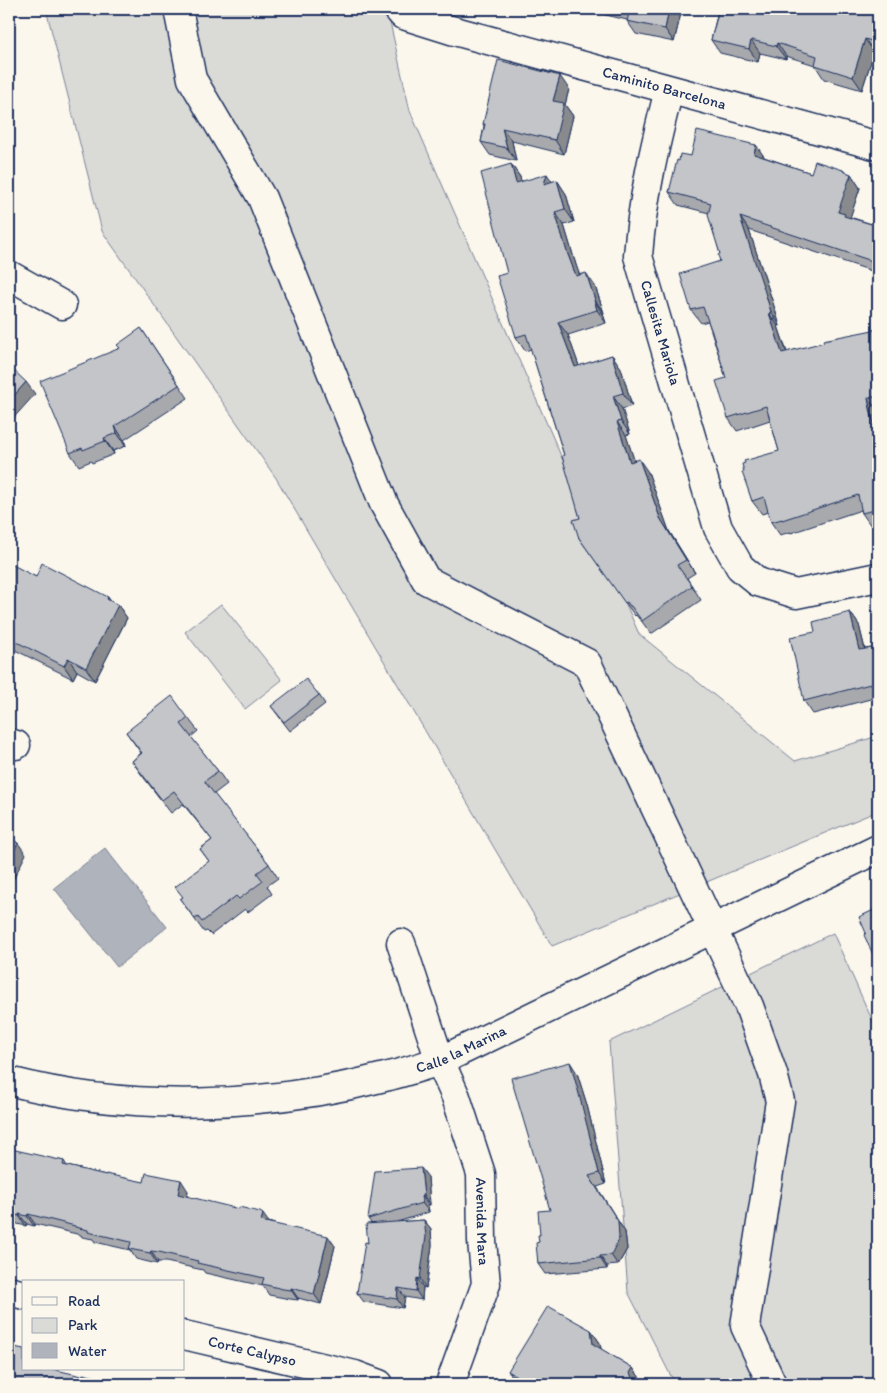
<svg xmlns="http://www.w3.org/2000/svg" width="887" height="1393" viewBox="0 0 887 1393" font-family="Itim,sans-serif">
	<style>
		.green { fill: #dadad7; stroke: #7a849a }
		.water { fill: #afb3bb; stroke: #747e96 }
		.lines { fill: none; stroke-linecap: round; stroke-linejoin: round }
		.minor-casing { stroke: #1b2f5e; stroke-width: 31 }
		.minor { stroke: #fbf7ec; stroke-width: 28 }
		.wall { fill: #a8a9ad; stroke: #1b2f5e }
		.shaded-wall { fill: #888a8d; stroke: #1b2f5e }
		.building { fill: #c3c5c9; stroke: #1b2f5e }
		.labels { text-anchor: middle; stroke-width: 4; stroke-linejoin: round; paint-order: stroke }
		.street-label { font-size: 15px; fill: #1b2f5e; stroke: #fbf7ec }
	</style>
	<rect width="100%" height="100%" fill="#fbf7ec"/>
	<filter id="ink" filterUnits="userSpaceOnUse"><feTurbulence type="fractalNoise" baseFrequency=".02" numOctaves="2"/><feDisplacementMap in="SourceGraphic" scale="10" xChannelSelector="R" yChannelSelector="G"/><feConvolveMatrix kernelMatrix="1 2 1 2 8 2 1 2 1" color-interpolation-filters="sRGB"/></filter>
	<g filter="url(#ink)">
		<g class="green">
			<path d="M46,9H387L410,111L639,634L795,761L878,736V811L552,946L276,478L102,231Z"/>
			<path d="M221,604L282,680L245,709L185,632Z"/>
			<path d="M833,933L878,1033V1384H675L628,1292L609,1042Z"/>
		</g>
		<path class="water" d="M105,848L167,927L117,967L54,888Z"/>
		<g class="lines">
			<g class="minor-casing">
				<g id="minor">
					<path d="M178,9L192,79L262,198L384,504L426,580L587,663L749,1006L773,1074L780,1101L745,1326L772,1384"/>
					<path id="s1" d="M398,9L403,15L451,30L878,146"/>
					<path id="s2" d="M669,90C655,145 642,200 638,256L718,528L740,567L758,582L796,594L878,577"/>
					<path d="M9,275L62,305"/>
					<path d="M9,743L16,745"/>
					<path id="s3" d="M401,943L440,1061L456,1097L481,1174L482,1241L486,1284L450,1384"/>
					<path id="s4" d="M9,1081C132,1113 267,1108 389,1076C406,1072 423,1066 440,1061L878,849"/>
					<path d="M9,1291L24,1295"/>
					<path id="s5" d="M184,1335L355,1375L379,1384"/>
				</g>
			</g>
			<use href="#minor" class="minor"/>
		</g>
		<g class="wall">
			<path d="M534,9H566L564,15Z"/>
			<path d="M581,9H682L674,42L636,34L627,21V20Z"/>
			<path d="M707,9H878V53L874,52L862,90L824,79L815,65L786,56V59L760,53L758,62L720,53L711,40L718,11Z"/>
			<path d="M569,89L565,105L573,116L564,154L512,141L516,161L490,155L481,142L484,126L483,124Z"/>
			<path d="M9,90L15,99L9,105Z"/>
			<path d="M756,145L764,157L811,173L843,170L845,172L851,174L860,188L850,217L878,226V273L749,230L773,303L780,326H778L787,352L878,329V524L871,526L862,513L861,510L791,533V532L780,535L771,522L768,512L762,514L752,501L744,472L779,451L770,420L737,431L728,418L726,378L708,321L701,323L691,310L720,261V254L709,213L678,205L669,192L679,161L691,156Z"/>
			<path d="M511,164L520,177L521,181L552,182L557,180L566,194L574,222L564,225L579,275L595,286L604,313L603,314L606,323L568,335L579,366L612,355L621,368L632,406L622,409L630,434L626,435L634,460L648,472L669,531L695,573L687,578L701,600L651,634L640,619H639L636,615L635,616L579,538L580,518L564,455L542,385L531,349L525,351L516,337Z"/>
			<path d="M141,328L188,398L124,440L126,446L113,451L114,454L92,463L91,461L79,466L70,453L120,348Z"/>
			<path d="M9,564L36,577L110,601L118,605L127,618L95,681L77,671L73,679L9,647Z"/>
			<path d="M850,612L859,625L865,649L878,647V697L813,714L804,701L815,632Z"/>
			<path d="M319,695L325,704L290,731L271,706Z"/>
			<path d="M188,718L198,731L191,737L218,771L227,784L214,794L269,864L278,878L267,886L272,894L248,912L245,909L211,935L207,931L204,932L180,899L183,897L209,861L200,849L212,840L183,804L171,813L141,774L132,761L141,753L126,732Z"/>
			<path d="M577,1073L587,1105L606,1184L597,1187L625,1232L627,1249L618,1265L607,1266V1269L545,1274L538,1264L539,1242L540,1235L550,1210Z"/>
			<path d="M9,1151L64,1161L67,1166L106,1175L188,1191L187,1196L269,1222L335,1246L321,1304L298,1298V1300L290,1299L269,1295L263,1286L205,1273L203,1270L166,1262H158L157,1264L136,1259L130,1250L95,1242L93,1239L82,1237L81,1235L35,1224L34,1226L27,1224L26,1226L9,1222Z"/>
			<path d="M428,1177L430,1205H428L429,1212L397,1222L424,1220L431,1229L432,1245L426,1288L423,1287L422,1300L405,1297L403,1308L364,1302L357,1293L368,1243L371,1223L368,1219Z"/>
			<path d="M591,1330L600,1343L601,1349L633,1368L642,1381L640,1384H518L508,1371Z"/>
		</g>
		<g class="shaded-wall">
			<path d="M560,9H566L564,15Z"/>
			<path d="M669,9H682L674,42L665,29Z"/>
			<path d="M865,39L874,52L862,90L853,77Z"/>
			<path d="M751,40L760,53L758,62L749,49Z"/>
			<path d="M777,43L786,56V59L776,46Z"/>
			<path d="M560,76L569,89L565,105L573,116L564,154L555,140L553,101Z"/>
			<path d="M502,128L512,141L516,161L507,148Z"/>
			<path d="M756,145L765,158L754,154Z"/>
			<path d="M511,164L520,177L525,196L516,183Z"/>
			<path d="M843,170L850,179L851,174L860,188L849,221L838,212Z"/>
			<path d="M547,174L556,187L544,184Z"/>
			<path d="M557,180L566,194L574,222L565,209Z"/>
			<path d="M555,212L564,225L576,265L585,289L576,276L567,252Z"/>
			<path d="M740,217L749,230L773,303L780,326L771,312Z"/>
			<path d="M586,273L595,286L604,313L595,300Z"/>
			<path d="M594,300L603,314L606,323L597,310Z"/>
			<path d="M769,313L778,326L791,366L782,353Z"/>
			<path d="M558,322L568,335L584,380L575,367Z"/>
			<path d="M612,355L621,368L632,406L623,393Z"/>
			<path d="M26,382L35,394L9,423V401Z"/>
			<path d="M613,396L622,409L630,434L621,421Z"/>
			<path d="M868,398L878,411V444L869,404Z"/>
			<path d="M617,422L626,435L639,475L630,462Z"/>
			<path d="M115,426L124,440L126,446L117,433Z"/>
			<path d="M104,438L113,451L114,454L105,441Z"/>
			<path d="M639,459L648,472L669,531L695,573L660,518Z"/>
			<path d="M108,597L116,609L118,605L127,618L95,681L86,668Z"/>
			<path d="M850,612L859,625L868,663L859,650Z"/>
			<path d="M68,658L77,671L73,679L64,666Z"/>
			<path d="M9,829L14,836L13,838L18,844V843L26,854L9,888Z"/>
			<path d="M570,1062L577,1073L587,1105L606,1184L599,1173Z"/>
			<path d="M421,1168L428,1177L430,1205L424,1196Z"/>
			<path d="M589,1176L625,1232L627,1249L618,1265L611,1255Z"/>
			<path d="M181,1180L188,1191L185,1204L178,1194Z"/>
			<path d="M422,1196L428,1205L429,1212L422,1203Z"/>
			<path d="M19,1214L27,1224L26,1226L19,1216Z"/>
			<path d="M28,1214L35,1224L34,1226L27,1216Z"/>
			<path d="M263,1214L270,1224L261,1221Z"/>
			<path d="M424,1220L431,1229L432,1245L426,1288L420,1279Z"/>
			<path d="M328,1236L335,1246L321,1304L314,1294Z"/>
			<path d="M151,1251L158,1262L157,1264L150,1253Z"/>
			<path d="M600,1256L607,1266V1269L600,1258Z"/>
			<path d="M417,1278L423,1287L422,1300L416,1291Z"/>
			<path d="M291,1288L298,1298V1300L291,1290Z"/>
			<path d="M398,1288L405,1297L403,1308L397,1299Z"/>
			<path d="M591,1330L600,1343L602,1357L593,1344Z"/>
			<path d="M633,1368L642,1381L640,1384H635L630,1373Z"/>
		</g>
		<g class="building">
			<path d="M625,9H669L665,29L627,21L630,10Z"/>
			<path d="M719,9H878V43L865,39L853,77L815,65L817,56L777,43L776,46L751,40L749,49L711,40Z"/>
			<path d="M498,60L560,76L553,101L564,103L555,140L502,128L507,148L481,142L485,124H483Z"/>
			<path d="M697,131L756,145L754,154L811,173L815,161L843,170V171L851,174L838,212L845,214L844,216L878,226V263L740,217L764,289L771,312L769,313L782,353L824,342L823,340L878,329V396L868,398L869,404L878,444V509L862,513L858,495L782,520V519L771,522L764,497L752,501L742,472H744L742,464L745,463L744,461L779,451L766,406L728,418L716,381L726,378L713,335L703,307L691,310L680,274L720,261L718,255L720,254L708,215L711,203L669,192L677,160L679,161L680,154L691,156Z"/>
			<path d="M511,164L516,183L547,174L544,184L557,180L565,209L555,212L567,252L576,276L586,273L595,300H594L597,310L558,322L575,367L612,355L623,393L613,396L621,421L617,422L630,462L639,459L660,518L686,560L677,565L692,586L642,621L631,606H630L627,602L625,603L579,538L573,520L580,518L562,456L564,455L542,385L526,334L516,337L497,276L507,273L481,173Z"/>
			<path d="M141,328L179,385L115,426L117,433L104,438L105,441L83,450L82,448L70,453L40,381L120,348L117,345Z"/>
			<path d="M9,366L26,382L9,401Z"/>
			<path d="M9,563L36,577L42,563L108,597L107,599L118,605L86,668L68,658L64,666L9,638Z"/>
			<path d="M850,612L859,650L878,647V682L804,701L790,637L815,632L813,622Z"/>
			<path d="M306,679L319,695L284,722L271,706Z"/>
			<path d="M172,696L188,718L181,724L218,771L205,781V782L269,864L257,873L263,881L239,899L236,896L202,922L198,917L195,919L180,899L183,897L175,887L209,861L200,849L212,840L174,791L162,800L132,761L142,753L126,732Z"/>
			<path d="M9,834L11,835L9,839L18,843L9,861Z"/>
			<path d="M878,908V962L877,963L864,935L866,933L859,917Z"/>
			<path d="M570,1062L579,1094L599,1173L589,1176L618,1221L619,1238L611,1255L600,1256V1258L538,1264L536,1243L539,1242L538,1235H540L538,1211L550,1210L511,1078Z"/>
			<path d="M11,1149L64,1161L63,1165L106,1175V1174L144,1182L146,1173L181,1180L178,1194L239,1209V1207L260,1212L263,1214L261,1221L328,1236L314,1294L291,1288V1290L283,1289L262,1284L264,1278L197,1263L198,1261L159,1252L151,1251L150,1253L129,1249L131,1242L88,1232V1230L75,1227V1226L28,1214L27,1216L19,1214V1216L9,1213V1151H11Z"/>
			<path d="M421,1168L424,1196H422V1203L368,1219L375,1171Z"/>
			<path d="M424,1220L426,1236L420,1279L417,1278L416,1291L398,1288L397,1299L357,1293L365,1242L368,1243L366,1224Z"/>
			<path d="M548,1306L591,1330L593,1344L633,1368L630,1373L635,1384H530L508,1371Z"/>
			<path d="M9,1346L24,1349L23,1352H24V1369H52L82,1376L83,1374L126,1384H9Z"/>
		</g>
	</g>
	<g class="labels">
		<g class="street-label">
			<text dy="5" stroke="none"><textPath href="#s1" startOffset="279">Caminito Barcelona</textPath></text>
			<text dy="5" stroke="none"><textPath href="#s2" startOffset="249">Callesita Mariola</textPath></text>
			<text dy="5" stroke="none"><textPath href="#s4" startOffset="461">Calle la Marina</textPath></text>
			<text dy="5" stroke="none"><textPath href="#s3" startOffset="292">Avenida Mara</textPath></text>
			<text dy="5" stroke="none"><textPath href="#s5" startOffset="70">Corte Calypso</textPath></text>
		</g>
	</g>
	<rect width="887" height="1393" fill="none" stroke="#fbf7ec" stroke-width="30"/>
	<rect x="15" y="15" width="857" height="1363" fill="none" stroke="#1b2f5e" stroke-width="2" filter="url(#ink)"/>
	<rect x="22" y="1280" width="162" height="90" fill="#fbf7ec" stroke="#a1a7b3"/>
	<rect x="32" y="1297" width="25" height="8" fill="#fbf7ec" stroke="#a1a7b3"/>
	<text x="68" y="1306" font-size="15" fill="#1b2f5e">Road</text>
	<rect x="32" y="1318" width="25" height="15" fill="#dadad7" stroke="#a1a7b3"/>
	<text x="68" y="1330" font-size="15" fill="#1b2f5e">Park</text>
	<rect x="32" y="1343" width="25" height="15" fill="#afb3bb" stroke="#a1a7b3"/>
	<text x="68" y="1356" font-size="15" fill="#1b2f5e">Water</text>
</svg>
